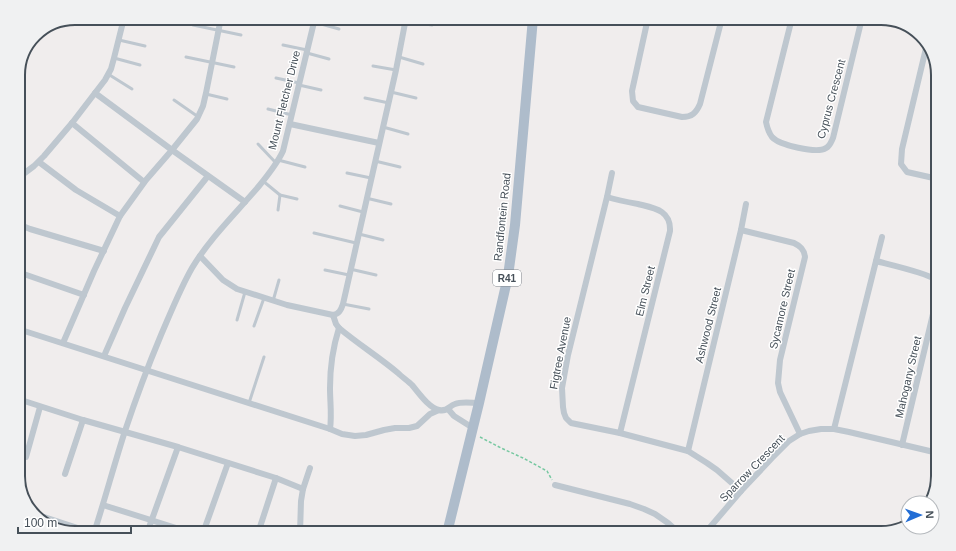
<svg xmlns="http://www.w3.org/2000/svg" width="956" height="551" viewBox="0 0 956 551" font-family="Arial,sans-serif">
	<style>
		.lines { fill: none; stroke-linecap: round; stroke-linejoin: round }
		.path { stroke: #77c8a1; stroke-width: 1.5; stroke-dasharray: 3 2; stroke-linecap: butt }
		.lane { stroke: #bec7cf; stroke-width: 3 }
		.street { stroke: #bec7cf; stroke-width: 6 }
		.primary { stroke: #aebccb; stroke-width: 10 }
		.labels { text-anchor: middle; stroke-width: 3; stroke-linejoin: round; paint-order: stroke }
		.shield { fill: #fff; stroke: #7e848b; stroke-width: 1 }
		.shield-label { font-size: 10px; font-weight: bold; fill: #465059 }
		.street-label { font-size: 11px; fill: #465059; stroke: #fff }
		.rim { fill: none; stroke: #465059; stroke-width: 2 }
	</style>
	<rect width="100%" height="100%" fill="#f0eded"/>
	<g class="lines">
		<path class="path" d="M480,437L501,448L523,458L547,471L552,480"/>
		<g class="lane">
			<path d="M406,21L432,25"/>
			<path d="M314,22L339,29"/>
			<path d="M193,25L241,35"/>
			<path d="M119,40L145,46"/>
			<path d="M283,45L307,50"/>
			<path d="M307,53L329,59"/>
			<path d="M186,57L234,67"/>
			<path d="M399,57L423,64"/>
			<path d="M114,58L140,65"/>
			<path d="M373,66L396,70"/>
			<path d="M108,74L132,89"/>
			<path d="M276,78L299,83"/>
			<path d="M299,85L321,90"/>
			<path d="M391,92L416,98"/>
			<path d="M206,94L227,99"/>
			<path d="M365,98L389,103"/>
			<path d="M174,100L197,116"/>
			<path d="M268,109L292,115"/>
			<path d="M383,127L408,134"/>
			<path d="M258,144L276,163"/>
			<path d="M278,160L305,167"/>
			<path d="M375,161L400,167"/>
			<path d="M347,173L371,178"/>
			<path d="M263,181L280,195L297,199"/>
			<path d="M366,198L391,204"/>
			<path d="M340,206L363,212"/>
			<path d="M278,210L280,195"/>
			<path d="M314,233L356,243"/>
			<path d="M359,234L383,240"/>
			<path d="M350,269L376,275"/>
			<path d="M325,270L349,275"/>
			<path d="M273,301L279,280"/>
			<path d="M343,304L369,309"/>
			<path d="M237,320L245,292"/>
			<path d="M254,326L264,298"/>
			<path d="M249,403L264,357"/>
		</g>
		<g class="street">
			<path d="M648,18L632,91L633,101L638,107L682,117C692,117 696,113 700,104L722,18"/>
			<path d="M792,18L766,122C767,127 769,133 772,137C779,145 817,154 826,148C830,146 831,142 833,138L862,18"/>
			<path d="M927,44L902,149L901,164L907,172L938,179"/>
			<path d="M95,93L172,150L245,202"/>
			<path d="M72,123L144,182"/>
			<path d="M290,124L379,143"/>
			<path d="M39,162L76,190L120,216"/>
			<path d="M612,173L607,197L568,355L562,388L563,407L564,413L566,418L571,423L620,433L688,451L707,463L717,470L741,491"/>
			<path d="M18,178L34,166L44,156L72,123L105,80L111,69L114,58L124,18"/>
			<path d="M607,197C617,200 627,202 638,204C654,208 671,210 670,231L620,433"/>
			<path d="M18,224L30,229L104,251"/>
			<path d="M741,230L794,243C800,246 804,249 805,257L780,360L778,383L780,392L800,434"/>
			<path d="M200,256L223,280L237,289L287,305L333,315"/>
			<path d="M876,261C887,264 927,273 934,279C938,284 938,291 937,297L902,445"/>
			<path d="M18,272L84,295"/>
			<path d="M333,315C339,314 341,310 343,304L396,70L406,18"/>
			<path d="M333,315L336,324L339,328C358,344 379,357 398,373C402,377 408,381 412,385C419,393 428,407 439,410C447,412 449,406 455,404C462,401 472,403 479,403"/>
			<path d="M18,329L330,429L342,434L355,436L366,435L384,430L395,428H409L417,426L430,414L439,410"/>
			<path d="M63,343L94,271L120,216L146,180L172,150L197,119L203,106L206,93L221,18"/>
			<path d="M104,356L125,308L159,237L208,176"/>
			<path d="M18,399L83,420L178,447L276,478L303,489"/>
			<path d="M448,409L454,416L473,428"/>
			<path d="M330,429C332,415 330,402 330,388C330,367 333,347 339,328"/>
			<path d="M834,429L882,237"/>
			<path d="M688,451L741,230L746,204"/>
			<path d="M26,457L40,407"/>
			<path d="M65,474L83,420"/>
			<path d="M555,485L630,504L644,509L655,514L668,523L679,533"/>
			<path d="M103,505L192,533"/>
			<path d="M35,514L93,533"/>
			<path d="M94,533C105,499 114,465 125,431C136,398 148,366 161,335C171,312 180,289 192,268C210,238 236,213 259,186C268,175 277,164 283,151L315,18"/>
			<path d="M147,533L178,447"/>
			<path d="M203,533L228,463"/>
			<path d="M258,533L276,478"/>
			<path d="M300,533L301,501L303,489L310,468"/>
			<path d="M705,533L741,491L772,458L789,441L800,434L809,431L821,429H834L849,432L938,453"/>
		</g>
		<path class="primary" d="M447,533L479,403L508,276L515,225L533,18"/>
	</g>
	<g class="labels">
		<rect class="shield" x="493" y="270" width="28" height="16" rx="3"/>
		<g class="shield-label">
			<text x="507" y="282">R41</text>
		</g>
		<g class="street-label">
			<text transform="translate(831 99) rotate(-75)" y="4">Cyprus Crescent</text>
			<text transform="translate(284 100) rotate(-76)" y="4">Mount Fletcher Drive</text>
			<text transform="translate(502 217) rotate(-84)" y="4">Randfontein Road</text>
			<text transform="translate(645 291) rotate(-76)" y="4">Elm Street</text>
			<text transform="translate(782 309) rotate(-77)" y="4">Sycamore Street</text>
			<text transform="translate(708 325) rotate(-76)" y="4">Ashwood Street</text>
			<text transform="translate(560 353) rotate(-79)" y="4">Figtree Avenue</text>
			<text transform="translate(908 377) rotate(-77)" y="4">Mahogany Street</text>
			<text transform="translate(752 468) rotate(-46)" y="4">Sparrow Crescent</text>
		</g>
	</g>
	<path d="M0 0H956V551H0ZM75 25H881A50 50 0 0 1 931 75V476A50 50 0 0 1 881 526H75A50 50 0 0 1 25 476V75A50 50 0 0 1 75 25Z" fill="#f0f1f2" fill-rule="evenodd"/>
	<path class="rim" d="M75 25H881A50 50 0 0 1 931 75V476A50 50 0 0 1 881 526H75A50 50 0 0 1 25 476V75A50 50 0 0 1 75 25Z"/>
	<g transform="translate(920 515) rotate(88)"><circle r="19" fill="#ffffff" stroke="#b5b9bd"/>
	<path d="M0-3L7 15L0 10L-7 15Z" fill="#226dd5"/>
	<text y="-6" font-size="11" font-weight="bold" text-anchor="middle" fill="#465059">N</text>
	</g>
	<path d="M18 527v6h113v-6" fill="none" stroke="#465059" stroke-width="2"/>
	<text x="24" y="527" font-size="12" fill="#465059" stroke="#ffffff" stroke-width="3" paint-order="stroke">100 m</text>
</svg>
